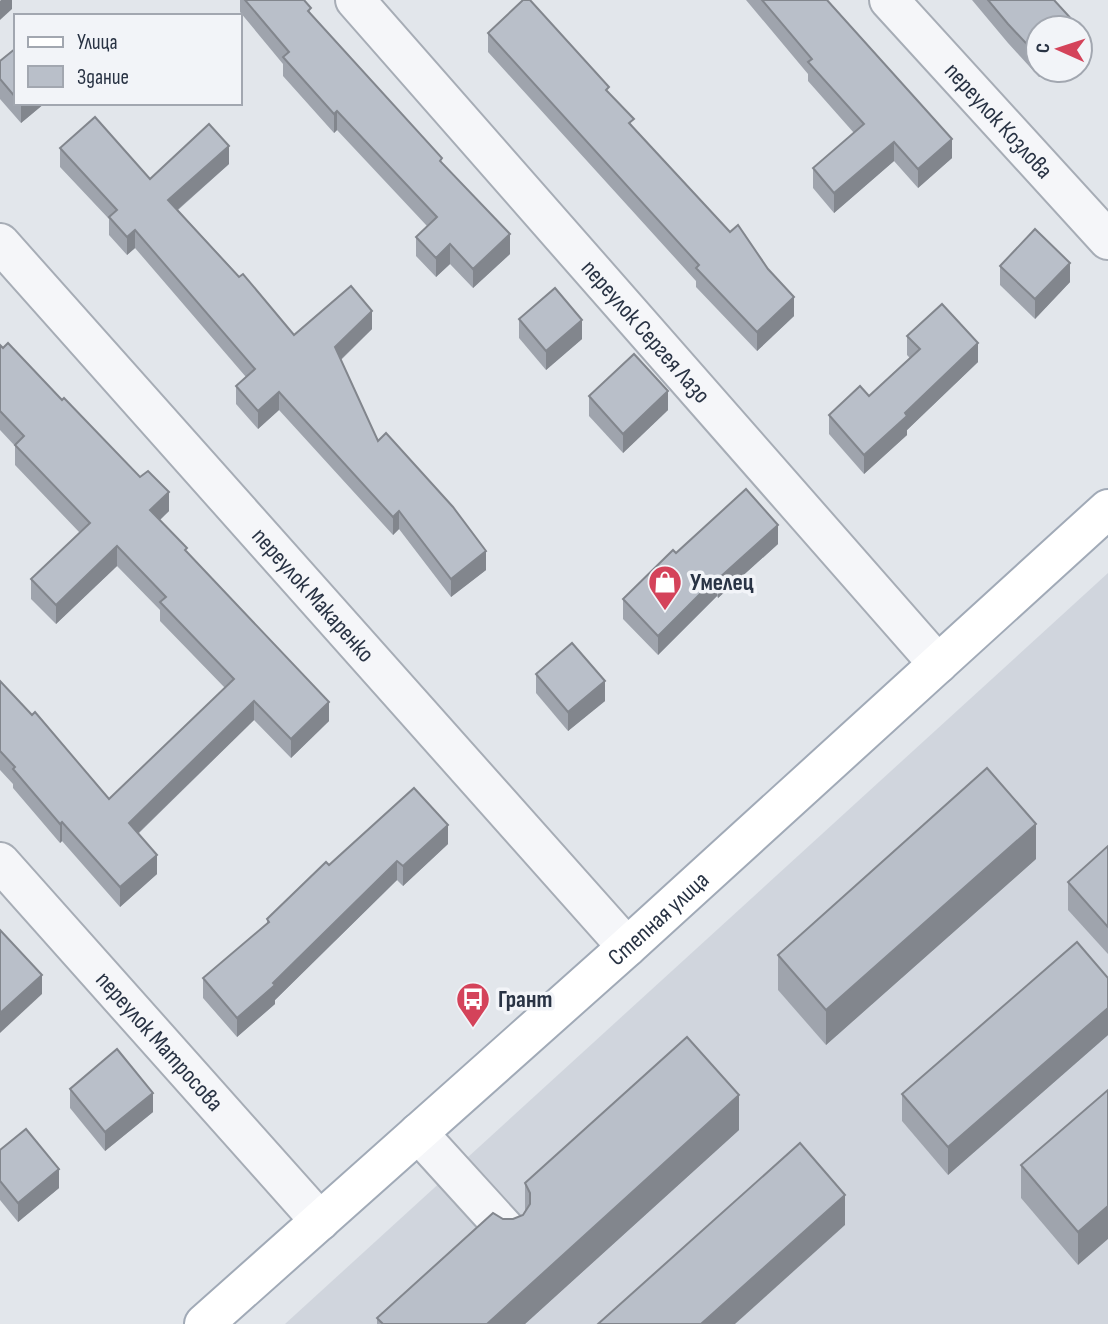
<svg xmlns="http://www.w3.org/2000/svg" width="1108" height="1324" viewBox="0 0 1108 1324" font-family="'Sofia Sans Condensed',sans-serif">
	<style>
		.built { fill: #d0d5dd }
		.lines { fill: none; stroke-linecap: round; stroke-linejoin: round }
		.minor-casing { stroke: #a7adb6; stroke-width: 42 }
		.major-casing { stroke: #a1aab7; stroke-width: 42 }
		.minor { stroke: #f5f6f9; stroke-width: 38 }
		.major { stroke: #fff; stroke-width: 38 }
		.wall { fill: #9fa4ad }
		.shaded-wall { fill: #82868d }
		.building { fill: #b9bfc9; stroke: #82868d; stroke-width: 2 }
		.labels { text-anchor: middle; stroke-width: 7; stroke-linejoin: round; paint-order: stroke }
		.street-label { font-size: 24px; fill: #293344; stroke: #f2f4f8 }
		.poi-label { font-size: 24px; font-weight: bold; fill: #293344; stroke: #f2f4f8; text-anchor: start }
	</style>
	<rect width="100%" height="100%" fill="#e2e6eb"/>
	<path class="built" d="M1108,573V1324H285Z"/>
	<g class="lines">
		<g class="minor-casing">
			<g id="minor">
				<path id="s1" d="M355,0L938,664"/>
				<path id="s2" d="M889,0L1108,240"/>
				<path id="s3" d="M0,243L627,947"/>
				<path id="s4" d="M0,862L320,1221"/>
				<path d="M418,1133L509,1233"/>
			</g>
		</g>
		<g class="major-casing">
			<g id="major">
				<path id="s5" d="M204,1324L627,947L1108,509"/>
			</g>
		</g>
		<use href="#minor" class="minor"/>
		<use href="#major" class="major"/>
	</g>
	<g class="wall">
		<path d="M240,0H304L311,14L442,163L510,254L473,288L450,264L436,277L416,256V237L427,226L337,130L334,133L283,76V64L240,12Z"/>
		<path d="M746,0H827L952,158L918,188L894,161L834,213L813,188V168L854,133L808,81V74Z"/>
		<path d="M972,0H1054L1075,28H1038V70H1046L1039,77L1008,43Z"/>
		<path d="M488,33L609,93L634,128L730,232L794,316L757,351L696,287V281L488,52Z"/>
		<path d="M16,48V103H45L21,123L0,99V61Z"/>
		<path d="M60,148L150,179L229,164L178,210L294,335L372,329L341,360L378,441L486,570L451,597L399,529L393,535L279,410L258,429L236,404V386L246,377L135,248L127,255L109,235V219L60,167Z"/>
		<path d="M1000,266L1070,282L1035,319L1000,285Z"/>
		<path d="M519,319L582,339L546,370L519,338Z"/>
		<path d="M907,336L978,362L907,430V435L864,474L829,434V415L869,396L910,358L907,355Z"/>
		<path d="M0,345L169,511L160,520L329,721L291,758L254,720L138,834L157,874L120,907L62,841L60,843L13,788V784L0,770V681L109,799L225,688L160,621V610L117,566L56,624L31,599V579L80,533L15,465V446L0,430Z"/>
		<path d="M589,396L668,410L623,453L589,416Z"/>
		<path d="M778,544L718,598L717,596L658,655L623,619V599L676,553Z"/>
		<path d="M536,674L605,701L568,731L536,693Z"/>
		<path d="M448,844L403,886L397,880L275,1000V1004L237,1037L203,998V978L267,924V919L329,865Z"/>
		<path d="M1108,846V954L1068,910V882Z"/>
		<path d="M1036,859L826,1045L778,990V955Z"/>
		<path d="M1108,978V1035L948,1175L902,1121V1094Z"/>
		<path d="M70,1089L153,1112L105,1151L70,1108Z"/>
		<path d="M1108,1090L1078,1265L1021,1198V1165Z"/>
		<path d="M739,1130L525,1324H377V1318L503,1219H513L523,1215L525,1211V1183Z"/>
		<path d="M0,1150L59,1188L18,1222L0,1200Z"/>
	</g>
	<g class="shaded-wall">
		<path d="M1,0H12V9L0,20V1Z"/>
		<path d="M1039,70H1046L1039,77Z"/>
		<path d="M22,103H45L21,123V104Z"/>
		<path d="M337,111V130L334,133V114Z"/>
		<path d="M952,139V158L918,188V169Z"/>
		<path d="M894,142V161L834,213V193Z"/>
		<path d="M229,146V164L168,218V200Z"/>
		<path d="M135,230V248L127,255V237Z"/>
		<path d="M510,234V254L473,288V269Z"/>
		<path d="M450,244V264L436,277V258Z"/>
		<path d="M1070,263V282L1035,319V299Z"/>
		<path d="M794,297V316L757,351V332Z"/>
		<path d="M372,311V329L335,365V347Z"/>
		<path d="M582,320V339L546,370V351Z"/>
		<path d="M978,343V362L907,430V435L864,474V455L905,413Z"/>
		<path d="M668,391V410L623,453V434Z"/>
		<path d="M279,392V410L258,429V411Z"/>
		<path d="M169,492V511L150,529V510Z"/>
		<path d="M399,511V529L393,535V517Z"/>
		<path d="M778,525V544L718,598V579Z"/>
		<path d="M117,546V566L56,624V605Z"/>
		<path d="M486,551V570L451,597V579Z"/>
		<path d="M717,577V596L658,655V636Z"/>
		<path d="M605,681V701L568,731V712Z"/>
		<path d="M254,701V720L129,842V823Z"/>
		<path d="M329,702V721L291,758V739Z"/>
		<path d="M62,822V841L60,843V824Z"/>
		<path d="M1036,824V859L826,1045V1010Z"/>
		<path d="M448,825V844L403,886V866Z"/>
		<path d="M157,855V874L120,907V887Z"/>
		<path d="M397,861V880L275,1000V1004L237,1037V1018Z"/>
		<path d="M42,975V994L0,1033V1013Z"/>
		<path d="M1108,1008V1035L948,1175V1147Z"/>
		<path d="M153,1093V1112L105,1151V1132Z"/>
		<path d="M739,1095V1130L525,1324H487Z"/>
		<path d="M59,1169V1188L18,1222V1203Z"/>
		<path d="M845,1195V1225L735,1324H701Z"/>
		<path d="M1108,1206V1239L1078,1265V1232Z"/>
	</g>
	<g class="building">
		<path d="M245,0H304L311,8L308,11L442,158L440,161L510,234L473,269L450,244L436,258L416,237L437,217L337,111L334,114L283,57L289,52Z"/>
		<path d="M523,0H530L609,87L606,90L634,119L629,123L730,232L738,225L768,269L794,297L757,332L696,268L699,265L488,33Z"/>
		<path d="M762,0H827L952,139L918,169L894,142L834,193L813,168L864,124L808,62L812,59Z"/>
		<path d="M988,0H1054L1075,23L1070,28H1038V56L1008,24Z"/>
		<path d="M16,48V98L0,79V61Z"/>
		<path d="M95,117L150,179L209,124L229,146L168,200L239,277L243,274L294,335L351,286L372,311L335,347L378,441L386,433L453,507L486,551L451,579L399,511L393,517L279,392L258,411L236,386L255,369L135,230L127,237L109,217L117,210L60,148Z"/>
		<path d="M1035,229L1070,263L1035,299L1000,266Z"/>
		<path d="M555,288L582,320L546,351L519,319Z"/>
		<path d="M942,304L978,343L905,413L907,416L864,455L829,415L860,386L869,396L920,349L907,336Z"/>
		<path d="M8,343L62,400L64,398L140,477L148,471L169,492L150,510L187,548L185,550L329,702L291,739L254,701L129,823L157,855L120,887L62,822L60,824L13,769L15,767L0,751V681L32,715L35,712L109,799L234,679L160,602L166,597L117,546L56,605L31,579L90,523L15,445L24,436L0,411V345L3,348Z"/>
		<path d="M634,354L668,391L623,434L589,396Z"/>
		<path d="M746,489L778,525L718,579L717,577L658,636L623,599L673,550L676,553Z"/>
		<path d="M572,643L605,681L568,712L536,674Z"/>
		<path d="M987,768L1036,824L826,1010L778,955Z"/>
		<path d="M414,788L448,825L403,866L397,861L273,983L275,985L237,1018L203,978L269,922L267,919L326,862L329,865Z"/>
		<path d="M1108,846V927L1068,882Z"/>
		<path d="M0,930L42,975L0,1013Z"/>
		<path d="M1077,942L1108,978V1008L948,1147L902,1094Z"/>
		<path d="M687,1037L739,1095L487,1324H383L377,1318L493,1213L503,1219H513L523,1215L530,1204V1193L525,1183Z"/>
		<path d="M117,1049L153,1093L105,1132L70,1089Z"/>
		<path d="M1108,1090V1206L1078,1232L1021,1165Z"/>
		<path d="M26,1129L59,1169L18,1203L0,1181V1150Z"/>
		<path d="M800,1143L845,1195L701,1324H598Z"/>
	</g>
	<defs>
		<g id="shop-pin" transform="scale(1.75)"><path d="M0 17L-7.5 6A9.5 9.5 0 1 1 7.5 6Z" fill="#d4435a" stroke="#f2f4f8"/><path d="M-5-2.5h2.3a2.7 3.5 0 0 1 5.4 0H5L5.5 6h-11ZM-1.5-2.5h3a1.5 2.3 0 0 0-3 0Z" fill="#fff"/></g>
		<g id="bus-pin" transform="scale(1.75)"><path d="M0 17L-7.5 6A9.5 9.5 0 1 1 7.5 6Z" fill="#d4435a" stroke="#f2f4f8"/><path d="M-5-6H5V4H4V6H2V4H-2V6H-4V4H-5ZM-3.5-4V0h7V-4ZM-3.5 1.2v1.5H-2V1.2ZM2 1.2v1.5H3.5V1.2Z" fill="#fff"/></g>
	</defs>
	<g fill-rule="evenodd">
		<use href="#shop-pin" x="665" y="582"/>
		<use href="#bus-pin" x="473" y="999"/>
	</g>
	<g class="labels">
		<g class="street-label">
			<text dy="8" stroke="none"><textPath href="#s2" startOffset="163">переулок Козлова</textPath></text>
			<text dy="8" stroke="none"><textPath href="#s1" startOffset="441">переулок Сергея Лазо</textPath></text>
			<text dy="8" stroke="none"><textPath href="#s3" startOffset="471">переулок Макаренко</textPath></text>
			<text dy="8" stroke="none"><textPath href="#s5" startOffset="609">Степная улица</textPath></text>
			<text dy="8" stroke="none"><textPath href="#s4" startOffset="240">переулок Матросова</textPath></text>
		</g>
		<g class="poi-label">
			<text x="690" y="590">Умелец</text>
			<text x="498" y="1007">Грант</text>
		</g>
	</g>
	<rect x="14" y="14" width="228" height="91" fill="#f2f4f8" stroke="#a2a7b0" stroke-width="2"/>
	<rect x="28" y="37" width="35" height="10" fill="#ffffff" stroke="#a2a7b0" stroke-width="2"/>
	<text x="77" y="49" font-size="21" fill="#293344">Улица</text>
	<rect x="28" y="66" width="35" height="21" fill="#b9bfc9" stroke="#a2a7b0" stroke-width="2"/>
	<text x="77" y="84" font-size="21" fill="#293344">Здание</text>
	<g transform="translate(1059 49) rotate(273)"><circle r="33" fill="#f2f4f8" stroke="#a2a7b0" stroke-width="2"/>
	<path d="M0-5L12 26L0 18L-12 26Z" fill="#d4435a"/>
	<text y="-10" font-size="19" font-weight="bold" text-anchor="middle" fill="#293344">С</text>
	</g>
</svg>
